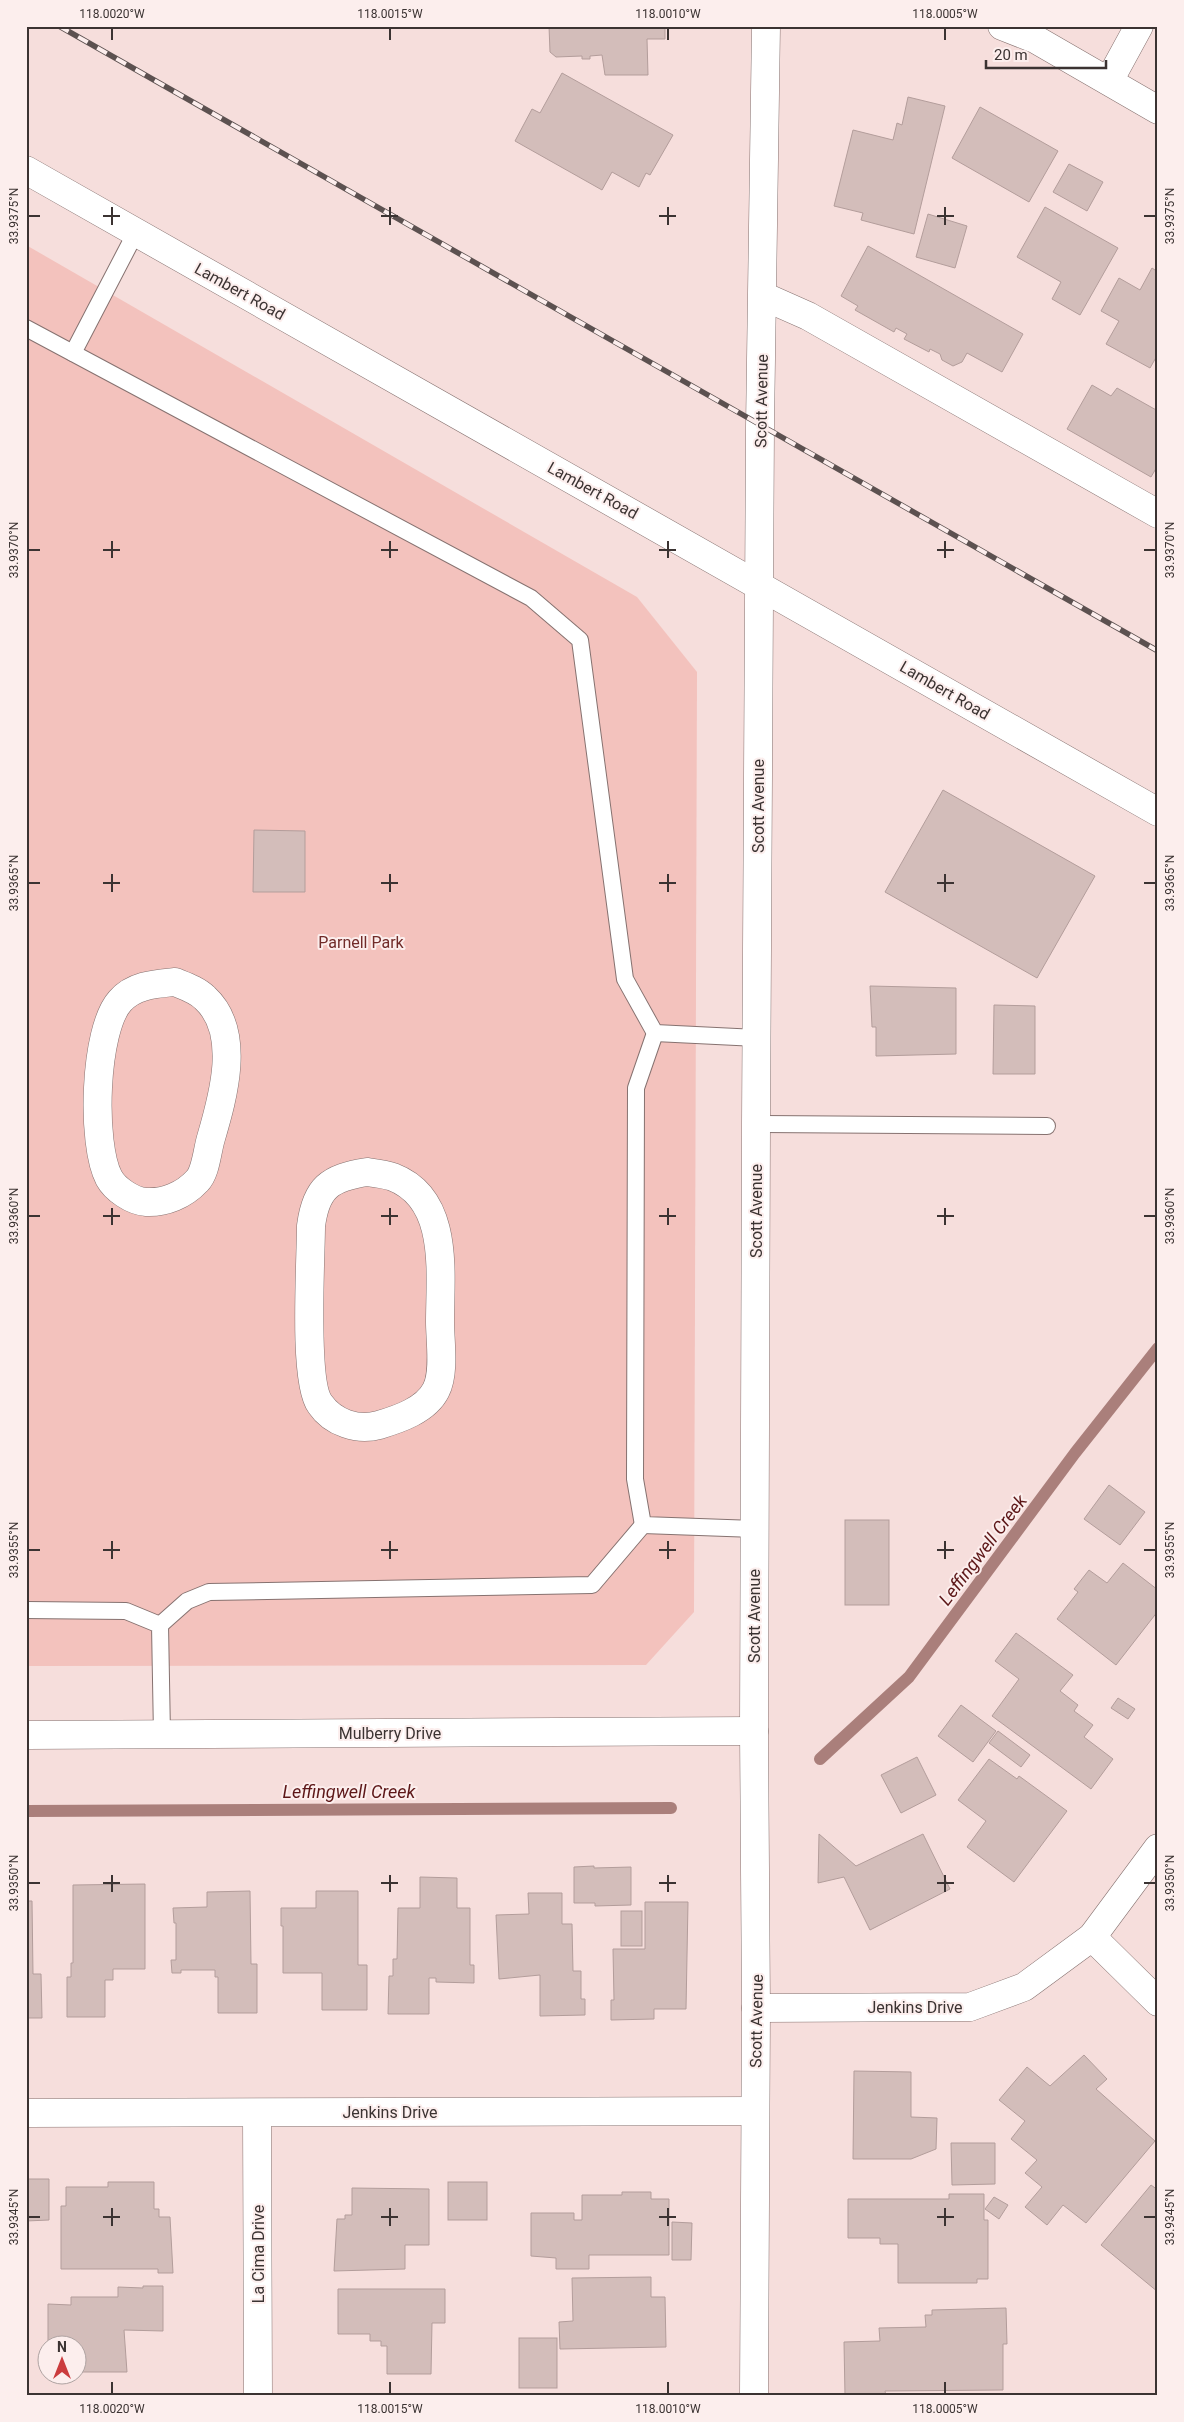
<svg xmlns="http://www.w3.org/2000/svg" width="1184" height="2422" viewBox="0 0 1184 2422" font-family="Roboto,sans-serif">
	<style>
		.green { fill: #f3c2bd }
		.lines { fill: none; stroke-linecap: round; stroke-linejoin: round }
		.stream { stroke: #aa7f7b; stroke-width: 12 }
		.building { fill: #d3bdba; stroke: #b39d9b }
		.lane-casing { stroke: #867270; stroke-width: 18 }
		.street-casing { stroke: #867270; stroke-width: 29 }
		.secondary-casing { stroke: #867270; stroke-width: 29 }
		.lane { stroke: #fff; stroke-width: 16 }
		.street { stroke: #fff; stroke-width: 28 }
		.secondary { stroke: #fff; stroke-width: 28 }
		.rail-casing { stroke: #5c5150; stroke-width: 5.5 }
		.rail { stroke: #fceeed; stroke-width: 4; stroke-dasharray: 11; stroke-linecap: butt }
		.ticks { fill: none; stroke: #3b3332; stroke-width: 2 }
		.labels { text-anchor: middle; stroke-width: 4; stroke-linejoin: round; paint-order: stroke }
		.street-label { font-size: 16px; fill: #3b3332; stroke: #fceeed }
		.park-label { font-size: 16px; fill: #712b29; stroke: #fceeed }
		.water-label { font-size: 18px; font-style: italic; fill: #5d1718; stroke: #fceeed }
		.neatline { fill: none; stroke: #3b3332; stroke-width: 2 }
		.ticks-label { font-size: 12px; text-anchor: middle; fill: #3b3332 }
	</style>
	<rect width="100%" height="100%" fill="#f6dedc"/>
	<path class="green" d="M26,245L637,597L697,672L694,1612L646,1665L26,1666Z"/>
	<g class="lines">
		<g class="stream">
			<path d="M820,1759L909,1677L1075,1453L1158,1348"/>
			<path d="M26,1811L671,1808"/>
		</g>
	</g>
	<g class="building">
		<path d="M549,26H665V39H647L648,75H605L602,55L590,56V59H582V56L556,57L550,52Z"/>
		<path d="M562,73L673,135L650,175L646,173L639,187L612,172L602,190L515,141L532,109L540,113Z"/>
		<path d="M908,97L945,106L914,234L861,220L863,213L834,206L853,130L893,140L897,123L902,125Z"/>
		<path d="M980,107L1058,151L1029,202L952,158Z"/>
		<path d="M1069,164L1103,182L1087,211L1053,192Z"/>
		<path d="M1045,207L1118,248L1080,315L1052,299L1061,282L1017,257Z"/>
		<path d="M928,214L967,226L955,268L916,257Z"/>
		<path d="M868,246L1023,334L1002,372L967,353L962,362L953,366L942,360L940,354L930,349L929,352L904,339L907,334L896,328L894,332L855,310L858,306L841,296Z"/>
		<path d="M1152,268L1158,272V354L1150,368L1106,344L1119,321L1101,311L1119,278L1140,290Z"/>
		<path d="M1092,385L1111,396L1117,388L1158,411V465L1151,477L1067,429Z"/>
		<path d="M943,790L1095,876L1037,978L885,892Z"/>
		<path d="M254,830L305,831V892H253Z"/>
		<path d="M870,986L956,988V1054L876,1056V1027H872Z"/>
		<path d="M994,1005L1035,1006V1074H993Z"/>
		<path d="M1109,1485L1145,1512L1120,1545L1084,1519Z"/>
		<rect x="845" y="1520" width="44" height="85"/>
		<path d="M1123,1563L1158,1590V1611L1116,1665L1057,1619L1078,1592L1074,1589L1089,1570L1107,1583Z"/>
		<path d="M1016,1633L1073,1675L1060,1691L1078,1705L1074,1711L1093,1725L1084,1737L1113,1759L1091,1789L992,1716L1019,1679L995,1661Z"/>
		<path d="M1118,1698L1135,1709L1128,1719L1111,1708Z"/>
		<path d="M961,1705L996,1731L973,1762L938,1736Z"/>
		<path d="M998,1731L1030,1755L1021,1767L989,1743Z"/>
		<path d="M917,1757L936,1795L901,1813L881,1775Z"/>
		<path d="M989,1759L1017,1779L1019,1776L1067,1811L1014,1882L967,1847L986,1821L958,1800Z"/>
		<path d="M819,1834L856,1866L923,1834L950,1889L870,1930L844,1877L818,1883Z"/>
		<path d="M594,1866V1868L631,1867V1905L595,1906V1903H574V1867Z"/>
		<path d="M420,1877L457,1878V1908H470V1965H474V1983L436,1982V1978H429V2014H388L389,1976H393V1959H397L398,1908H420Z"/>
		<path d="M145,1884V1969H113V1980H105V2017H67V1977H71V1963H73V1885Z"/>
		<path d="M250,1891L251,1964H257V2013H218V1977H215V1970H181V1973H172L171,1960H176V1923H174L173,1908L207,1907V1892Z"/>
		<path d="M316,1891H358V1965H367V2010H322V1973H283V1926H281V1908H316Z"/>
		<path d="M528,1893H562V1924H572L573,1971H581V1999H585V2015L540,2016V1975L499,1979L496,1915L529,1914Z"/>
		<path d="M26,1901H32L33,1974H41L42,2018H26Z"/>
		<path d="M645,1902H688L686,2009H654V2019L611,2020V2000H614L613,1949H645Z"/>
		<rect x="621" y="1911" width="21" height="35"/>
		<path d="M1084,2055L1107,2079L1096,2089L1155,2141L1086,2223L1063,2205L1047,2225L1025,2207L1042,2187L1025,2173L1037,2160L1011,2139L1025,2121L999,2100L1027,2067L1050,2086Z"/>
		<path d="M854,2071L911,2072V2117L937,2118L936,2149L911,2159H853Z"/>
		<path d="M951,2143H995V2184L952,2185Z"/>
		<path d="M26,2179H49V2220L26,2221Z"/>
		<path d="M108,2182H154V2209H159V2217H170L173,2273H158V2269H61V2206H66V2187H108Z"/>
		<rect x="448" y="2182" width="39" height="38"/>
		<path d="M1151,2185L1158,2190V2292L1101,2245Z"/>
		<path d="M352,2188L429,2189V2245H405V2269L334,2271L337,2219H345V2215H352Z"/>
		<path d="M622,2192H651V2199H669V2255H589V2269H556V2258L531,2256V2213H574V2220H582V2195H622Z"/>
		<path d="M949,2194H984V2220H988V2279H977V2283H898V2244H880V2238H848V2199H949Z"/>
		<path d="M994,2197L1008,2205L999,2219L985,2209Z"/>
		<path d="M672,2222L692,2223L691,2260H672Z"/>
		<path d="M651,2277V2297H665L666,2347L560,2349L559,2322L573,2321L572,2278Z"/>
		<path d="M143,2286H163V2331L124,2330L127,2372H78V2344H61V2342L48,2341V2304L71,2305V2297H118V2287L143,2288Z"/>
		<path d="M338,2289H445V2323H432L431,2374H387V2346H381V2341H370V2334H338Z"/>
		<path d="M1006,2308L1007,2344H1003V2390L885,2391L886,2396H845L844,2342L880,2341L879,2328L926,2327L925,2315H932V2310Z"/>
		<rect x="519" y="2338" width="38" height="50"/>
	</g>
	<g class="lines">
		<g class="lane-casing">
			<g id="lane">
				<path d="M26,328L531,598L580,640L625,979L655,1033L757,1038"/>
				<path d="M73,353L136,232"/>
				<path d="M655,1033L636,1088L635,1479L643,1525L755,1529"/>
				<path d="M756,1124L1047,1126"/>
				<path d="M26,1610L126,1611L160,1625L162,1735"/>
				<path d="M160,1625L187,1601L209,1592L592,1585L643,1525"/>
			</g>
		</g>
		<g class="street-casing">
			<g id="street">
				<path d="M1002,26L1035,39L1158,110"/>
				<path d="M1109,81L1139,26"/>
				<path d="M763,296L808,316L1158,514"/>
				<path d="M175,982C185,986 197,990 205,998C242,1032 223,1097 211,1138C207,1151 206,1172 197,1181C184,1195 165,1203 146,1202C132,1201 115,1189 109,1178C91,1144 94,1030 120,1001C134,985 155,984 175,982Z"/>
				<path d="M367,1172C375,1173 385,1174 393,1177C450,1199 440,1273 440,1322C440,1340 445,1373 436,1390C426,1410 399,1419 379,1425C358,1431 333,1423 320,1404C303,1381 311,1260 311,1226C316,1188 329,1178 367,1172Z"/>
				<path d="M1092,1937L1158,2002"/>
				<path d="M756,2008L970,2007L1024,1987L1092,1937L1158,1848"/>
				<path d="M26,2113L754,2111"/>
				<path d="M257,2113L258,2396"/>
			</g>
		</g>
		<g class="secondary-casing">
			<g id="secondary">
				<path d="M26,170L1158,812"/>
				<path d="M26,1735L754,1731"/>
				<path d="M754,2396L756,2008L754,1731L756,1124L760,426L766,26"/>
			</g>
		</g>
		<use href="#lane" class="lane"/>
		<use href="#street" class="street"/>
		<use href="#secondary" class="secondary"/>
		<g class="rail-casing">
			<path id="rail" d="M59,26L1158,651"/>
		</g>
		<use href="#rail" class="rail"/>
	</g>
	<path class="ticks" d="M112,28V40M390,28V40M668,28V40M945,28V40M112,207V225M390,207V225M668,207V225M945,207V225M28,216H40M103,216H120M381,216H398M659,216H676M937,216H954M1144,216H1156M112,541V558M390,541V558M668,541V558M945,541V558M28,550H40M103,550H120M381,550H398M659,550H676M937,550H954M1144,550H1156M112,874V892M390,874V892M668,874V892M945,874V892M28,883H40M103,883H120M381,883H398M659,883H676M937,883H954M1144,883H1156M112,1208V1225M390,1208V1225M668,1208V1225M945,1208V1225M28,1216H40M103,1216H120M381,1216H398M659,1216H676M937,1216H954M1144,1216H1156M112,1541V1559M390,1541V1559M668,1541V1559M945,1541V1559M28,1550H40M103,1550H120M381,1550H398M659,1550H676M937,1550H954M1144,1550H1156M112,1875V1892M390,1875V1892M668,1875V1892M945,1875V1892M28,1883H40M103,1883H120M381,1883H398M659,1883H676M937,1883H954M1144,1883H1156M112,2208V2226M390,2208V2226M668,2208V2226M945,2208V2226M28,2217H40M103,2217H120M381,2217H398M659,2217H676M937,2217H954M1144,2217H1156M112,2382V2394M390,2382V2394M668,2382V2394M945,2382V2394"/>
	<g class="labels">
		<g class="street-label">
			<text transform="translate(240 291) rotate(29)" y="6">Lambert Road</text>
			<text transform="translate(761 401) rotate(-89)" y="6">Scott Avenue</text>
			<text transform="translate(593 490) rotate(29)" y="6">Lambert Road</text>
			<text transform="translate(945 690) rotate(30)" y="6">Lambert Road</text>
			<text transform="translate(758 806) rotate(-90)" y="6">Scott Avenue</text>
			<text transform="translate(756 1211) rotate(-90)" y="6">Scott Avenue</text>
			<text transform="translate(754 1616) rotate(-90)" y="6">Scott Avenue</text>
			<text x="390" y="1739">Mulberry Drive</text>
			<text x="915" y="2013">Jenkins Drive</text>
			<text transform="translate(756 2021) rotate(-89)" y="6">Scott Avenue</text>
			<text x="390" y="2118">Jenkins Drive</text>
			<text transform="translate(258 2254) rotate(-90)" y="6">La Cima Drive</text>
		</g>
		<g class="park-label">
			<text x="361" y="948">Parnell Park</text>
		</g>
		<g class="water-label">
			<text transform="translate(983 1550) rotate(-53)" y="6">Leffingwell Creek</text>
			<text x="349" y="1798">Leffingwell Creek</text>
		</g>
	</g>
	<rect width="1184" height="2422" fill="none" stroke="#fceeed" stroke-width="55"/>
	<g transform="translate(62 2360)"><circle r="24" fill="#fceeed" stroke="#afa3a2"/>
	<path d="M0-4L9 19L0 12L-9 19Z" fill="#cb3c3e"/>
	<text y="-8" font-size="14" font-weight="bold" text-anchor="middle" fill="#3b3332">N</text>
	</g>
	<path d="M986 60v8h120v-8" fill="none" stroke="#3b3332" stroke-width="2.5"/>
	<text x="994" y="60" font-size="15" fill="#3b3332" stroke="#fceeed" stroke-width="4" paint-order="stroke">20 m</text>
	<rect x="28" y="28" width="1128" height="2366" class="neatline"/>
	<g class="ticks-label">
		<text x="112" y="18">118.0020°W</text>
		<text x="390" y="18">118.0015°W</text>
		<text x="668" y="18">118.0010°W</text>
		<text x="945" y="18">118.0005°W</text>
		<text transform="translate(14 216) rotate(-90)" y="4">33.9375°N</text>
		<text transform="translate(1170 216) rotate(-90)" y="4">33.9375°N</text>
		<text transform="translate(14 550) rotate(-90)" y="4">33.9370°N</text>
		<text transform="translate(1170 550) rotate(-90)" y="4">33.9370°N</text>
		<text transform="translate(14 883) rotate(-90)" y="4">33.9365°N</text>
		<text transform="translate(1170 883) rotate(-90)" y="4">33.9365°N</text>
		<text transform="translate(14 1216) rotate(-90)" y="4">33.9360°N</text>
		<text transform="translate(1170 1216) rotate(-90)" y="4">33.9360°N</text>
		<text transform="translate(14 1550) rotate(-90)" y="4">33.9355°N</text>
		<text transform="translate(1170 1550) rotate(-90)" y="4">33.9355°N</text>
		<text transform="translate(14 1883) rotate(-90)" y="4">33.9350°N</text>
		<text transform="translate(1170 1883) rotate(-90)" y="4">33.9350°N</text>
		<text transform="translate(14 2217) rotate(-90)" y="4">33.9345°N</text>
		<text transform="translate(1170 2217) rotate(-90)" y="4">33.9345°N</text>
		<text x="112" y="2413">118.0020°W</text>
		<text x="390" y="2413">118.0015°W</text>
		<text x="668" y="2413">118.0010°W</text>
		<text x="945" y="2413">118.0005°W</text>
	</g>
</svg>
